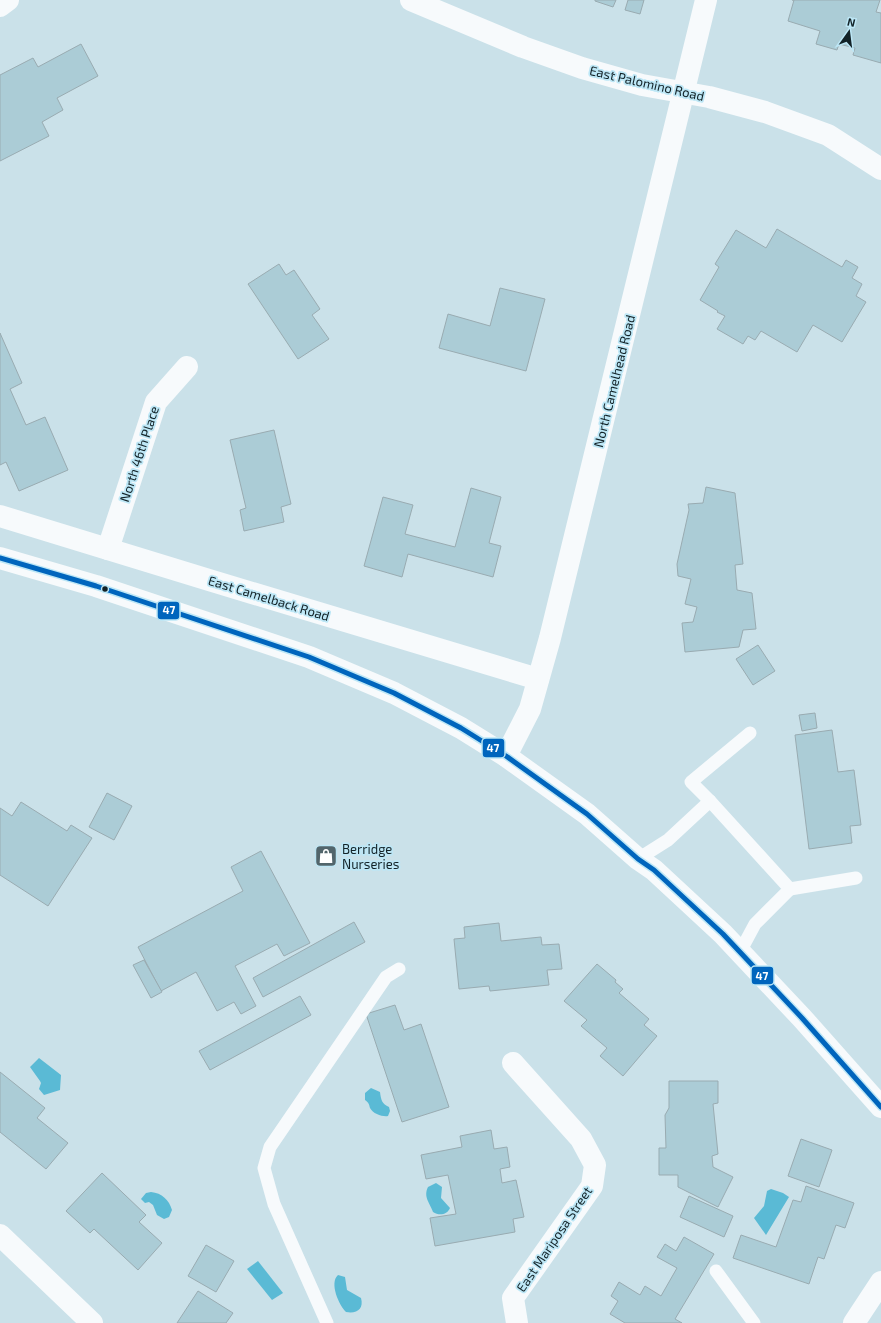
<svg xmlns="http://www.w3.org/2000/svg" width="881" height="1323" viewBox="0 0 881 1323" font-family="'Exo 2',sans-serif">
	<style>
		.water { fill: #5abad5 }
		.building { fill: #abccd6; stroke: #99abb1 }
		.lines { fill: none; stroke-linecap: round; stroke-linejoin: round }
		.service { stroke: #f7fafc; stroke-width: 13 }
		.minor { stroke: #f7fafc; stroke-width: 22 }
		.primary { stroke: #f7fafc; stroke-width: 22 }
		.bus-1-casing { stroke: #bde7f6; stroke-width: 8 }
		.bus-1 { stroke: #0065bd; stroke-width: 5 }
		.bus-dot { fill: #122227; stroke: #bde7f6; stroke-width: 1.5 }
		.labels { text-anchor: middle; stroke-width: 3.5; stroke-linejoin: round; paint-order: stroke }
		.street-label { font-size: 13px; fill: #122227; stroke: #bde7f6 }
		.poi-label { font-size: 13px; fill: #122227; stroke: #bde7f6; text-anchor: start }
		.line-badge { stroke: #bde7f6; stroke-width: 1.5 }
		.badge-label { font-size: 11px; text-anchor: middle; font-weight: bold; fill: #fff }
	</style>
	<rect width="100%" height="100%" fill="#cae1e9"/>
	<g class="water">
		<path d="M39,1058L61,1075L60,1090L44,1095L39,1089L41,1083L40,1081L30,1067Z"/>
		<path d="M371,1088L380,1092C381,1100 382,1104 389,1107L390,1111L388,1116C383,1117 373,1114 370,1108C369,1104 369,1103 365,1100V1093Z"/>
		<path d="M436,1183L442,1187L441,1198L450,1208C447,1215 439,1216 433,1212C430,1203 423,1197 428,1187Z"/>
		<path d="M771,1189L783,1193L789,1197L766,1235L754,1218L764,1206L767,1191Z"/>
		<path d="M151,1192C162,1193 169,1200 172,1210L169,1217L164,1219L157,1215L153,1205L149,1202L145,1203L141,1199L146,1193Z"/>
		<path d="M258,1261L283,1293L272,1300L247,1269Z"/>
		<path d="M338,1275L345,1277L347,1290L361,1298C364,1309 357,1314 346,1312C339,1305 329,1283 338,1275Z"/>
	</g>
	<g class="building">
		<path d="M595,0H616L613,7L595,1Z"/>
		<path d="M628,0H644L640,14L625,10Z"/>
		<path d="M792,0H880L876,12L881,13V63L853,55L855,48L839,44L837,50L816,44L820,31L788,21L794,0Z"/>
		<path d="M81,44L98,76L57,98L63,110L42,122L49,136L0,161V75L33,58L38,67Z"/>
		<path d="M777,229L842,267L846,260L858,267L852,278L862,284L856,296L866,302L842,342L813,325L797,352L761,331L755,340L748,336L743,344L717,329L725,316L717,312L718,311L700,300L719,267L715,264L736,230L766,248Z"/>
		<path d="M279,264L286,275L294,270L320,309L312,315L329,339L298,359L248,284Z"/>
		<path d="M500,288L545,299L526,371L439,348L448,314L490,326Z"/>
		<path d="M0,333L22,383L10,389L26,425L45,417L68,470L19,491L6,462L0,465Z"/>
		<path d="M274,430L291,504L281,507L284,522L244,531L240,510L246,508L230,440Z"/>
		<path d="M706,487L735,493L743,564L735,565L737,590L752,593L756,629L743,630L739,647L685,652L682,623L693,622L697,607L685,604L691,579L678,576L677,564L689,510L688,504L703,503Z"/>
		<path d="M471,488L501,497L489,543L501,546L493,577L408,554L402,577L364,566L383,497L413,505L405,534L455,547Z"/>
		<path d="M758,645L775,671L753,685L736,659Z"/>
		<path d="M815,713L817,728L802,731L799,715Z"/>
		<path d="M832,730L838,772L854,770L861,825L850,826L852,843L809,849L795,735Z"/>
		<path d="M107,793L132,806L114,840L89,827Z"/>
		<path d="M21,802L67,831L71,825L92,838L48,906L0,875V808L12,816Z"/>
		<path d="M261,851L310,943L284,956L277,944L235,966L256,1006L241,1014L234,1002L217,1011L196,972L161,991L138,947L243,891L231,867Z"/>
		<path d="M354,922L365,942L263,997L253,978Z"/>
		<path d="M499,923L501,941L541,937L542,945L559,944L562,969L547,970L549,985L490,991L489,986L459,989L454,939L465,938L464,927Z"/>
		<path d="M144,960L162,992L151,998L133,965Z"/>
		<path d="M597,964L616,980L615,982L623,989L619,993L649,1019L644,1025L657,1036L623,1076L600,1056L607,1048L581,1026L587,1020L564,1001Z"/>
		<path d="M300,996L311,1015L210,1070L199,1051Z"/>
		<path d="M395,1005L404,1030L421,1024L449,1107L402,1122L366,1014Z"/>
		<path d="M0,1072L45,1108L37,1118L68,1143L46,1169L0,1132Z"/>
		<path d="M669,1081H718V1103L713,1104L718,1154L712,1156L713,1167L733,1177L718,1207L678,1187V1175H659V1148H666L665,1115L669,1108Z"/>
		<path d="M491,1130L494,1149L507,1147L510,1167L500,1169L502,1183L516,1180L524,1217L513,1219L515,1232L435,1246L430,1218L456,1214L448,1175L426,1179L421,1155L462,1147L460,1136Z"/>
		<path d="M801,1139L832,1150L819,1187L788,1176Z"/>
		<path d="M102,1173L146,1215L139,1222L162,1243L138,1270L94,1229L90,1233L66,1211Z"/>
		<path d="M806,1186L854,1203L845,1228L836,1225L824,1259L818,1257L809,1284L733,1258L741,1235L776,1247L793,1200L801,1202Z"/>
		<path d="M689,1196L733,1216L724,1237L680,1217Z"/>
		<path d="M684,1237L714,1254L675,1319L682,1323H625L610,1314L618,1301L611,1296L619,1282L640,1295L645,1286L661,1296L677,1268L657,1257L665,1244L676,1251Z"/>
		<path d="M206,1245L234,1261L216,1292L188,1276Z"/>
		<path d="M198,1291L233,1313L226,1323H177Z"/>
	</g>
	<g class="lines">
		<g class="service">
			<path d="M710,801L691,782L750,733"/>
			<path d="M638,859L668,840L710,801L790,889L755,924L740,952"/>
			<path d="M790,889L856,878"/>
			<path d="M716,1271L754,1323"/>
			<path d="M327,1323L274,1204L264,1168L270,1147L386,977L399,969"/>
		</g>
		<g class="minor">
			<path d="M411,0L523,47L582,68L642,85L709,97L765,112L828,135L881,169"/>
			<path d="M0,6L8,0"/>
			<path d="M0,516L209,580L538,679"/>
			<path d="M108,549L156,402L187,367"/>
			<path d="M506,756L530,709L550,638L706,0"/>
			<path d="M513,1063L581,1139L595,1165L592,1186L513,1298L517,1323"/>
			<path d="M0,1235L92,1323"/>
			<path d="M854,1323L881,1282"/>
		</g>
		<path class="primary" d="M0,558L96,586L309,657L394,693L461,728L506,756L587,814L638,859L654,870L723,934L802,1018L881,1107"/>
		<g class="bus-1-casing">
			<path id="bus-1" d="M0,558L96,586L309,657L394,693L461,728L506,756L587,814L638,859L654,870L723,934L802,1018L881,1107"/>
		</g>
		<use href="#bus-1" class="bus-1"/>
	</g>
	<defs>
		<g id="shop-square" transform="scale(1.15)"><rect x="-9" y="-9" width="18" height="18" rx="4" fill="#52656b" stroke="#bde7f6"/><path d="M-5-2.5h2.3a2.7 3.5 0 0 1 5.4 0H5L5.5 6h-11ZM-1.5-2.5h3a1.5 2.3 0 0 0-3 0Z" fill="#fff"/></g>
	</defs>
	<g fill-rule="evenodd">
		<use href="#shop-square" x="326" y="856"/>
	</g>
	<circle class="bus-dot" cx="105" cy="589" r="3.5"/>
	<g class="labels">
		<g class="street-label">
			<text transform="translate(647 83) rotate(13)" y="5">East Palomino Road</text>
			<text transform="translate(614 381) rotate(-76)" y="5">North Camelhead Road</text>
			<text transform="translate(139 454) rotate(-72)" y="5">North 46th Place</text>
			<text transform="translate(269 598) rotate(17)" y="5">East Camelback Road</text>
			<text transform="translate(554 1239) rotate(-56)" y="5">East Mariposa Street</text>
		</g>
		<g class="poi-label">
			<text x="342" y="854">Berridge<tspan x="342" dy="15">Nurseries</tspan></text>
		</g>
	</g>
	<g class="line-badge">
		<rect x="157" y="601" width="23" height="19" rx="4" fill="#0065bd"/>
		<rect x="482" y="738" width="23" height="20" rx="4" fill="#0065bd"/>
		<rect x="751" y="966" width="23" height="19" rx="4" fill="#0065bd"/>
	</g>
	<g class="badge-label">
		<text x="169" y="614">47</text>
		<text x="493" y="752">47</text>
		<text x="762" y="980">47</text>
	</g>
	<g transform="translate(849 32) rotate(14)" stroke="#bde7f6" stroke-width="3" paint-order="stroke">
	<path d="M0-3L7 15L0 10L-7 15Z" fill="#122227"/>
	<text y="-6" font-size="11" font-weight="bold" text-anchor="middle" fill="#122227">N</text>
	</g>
</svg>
